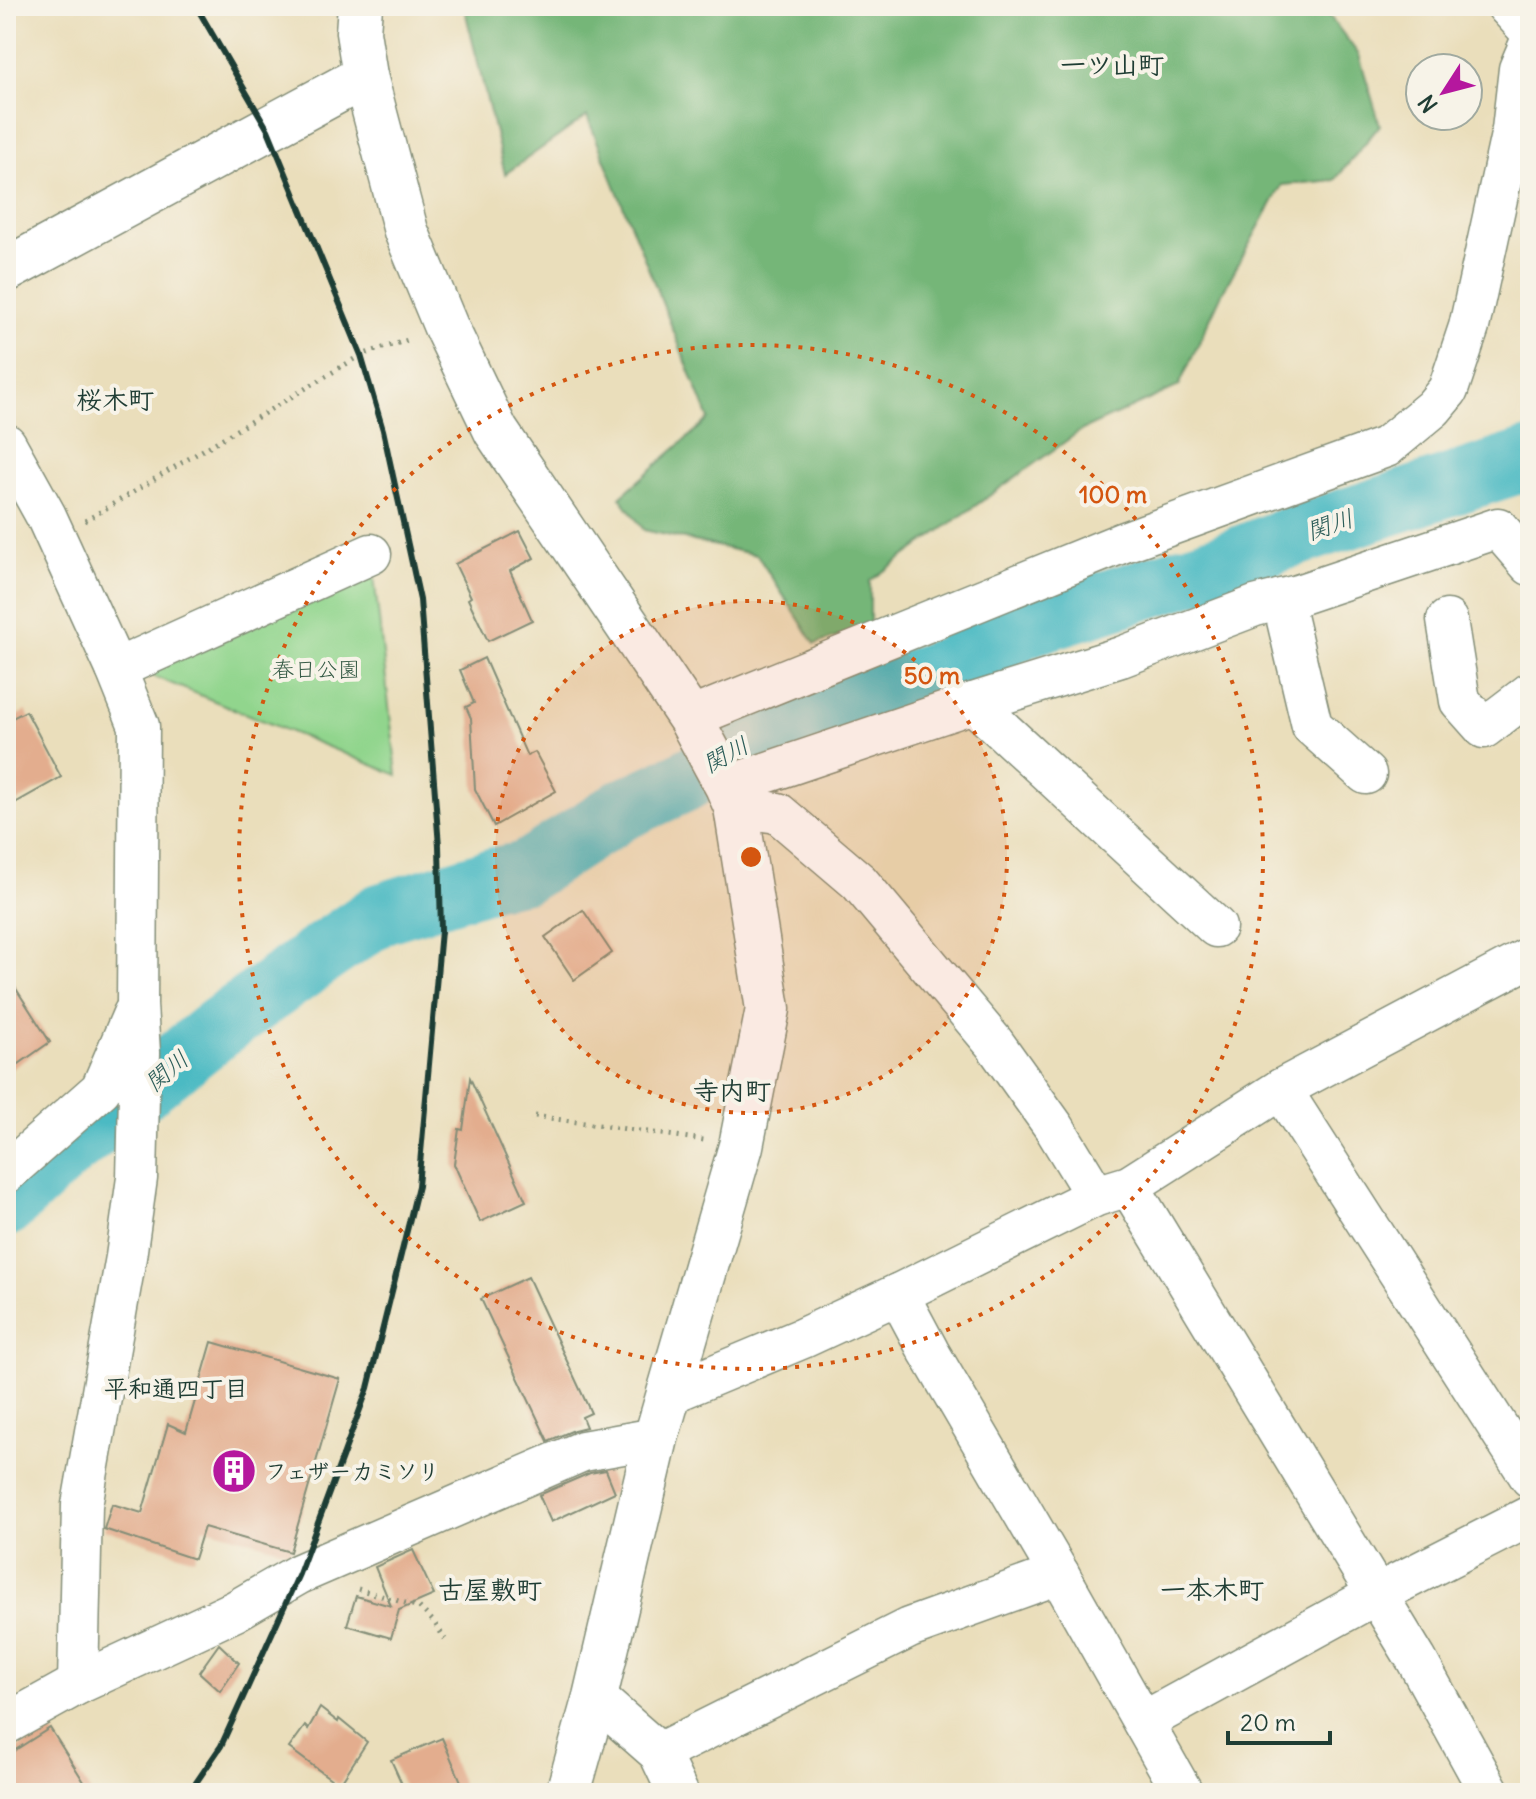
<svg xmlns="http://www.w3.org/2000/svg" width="1536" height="1799" viewBox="0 0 1536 1799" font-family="Delius,'Klee One',sans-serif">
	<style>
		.green { fill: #91d58d; stroke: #588960; stroke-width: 2 }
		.forest { fill: #74b678; stroke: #4a7a56; stroke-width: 2 }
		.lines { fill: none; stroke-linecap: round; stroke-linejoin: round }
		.river { stroke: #4bbac3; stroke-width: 62 }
		.building { fill: #e3ad8e }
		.street-casing { stroke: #848e78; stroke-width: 43 }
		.secondary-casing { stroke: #848e78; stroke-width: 47 }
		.path { stroke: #848e78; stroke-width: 5; stroke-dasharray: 2 6; stroke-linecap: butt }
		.street { stroke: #fff; stroke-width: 40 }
		.secondary { stroke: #fff; stroke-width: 44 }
		.rail { stroke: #1f3d34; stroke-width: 6 }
		.ring { fill: none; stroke: #d45610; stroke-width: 4; stroke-dasharray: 4 8 }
		.labels { text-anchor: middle; stroke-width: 8; stroke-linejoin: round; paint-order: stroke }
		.park-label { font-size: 22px; fill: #365b46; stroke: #f7f3e8 }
		.poi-label { font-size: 22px; font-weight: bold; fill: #1f3d34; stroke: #f7f3e8; text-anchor: start }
		.water-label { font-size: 24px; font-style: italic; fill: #2a5c58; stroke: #f7f3e8 }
		.neighbourhood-label { font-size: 24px; font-weight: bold; fill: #1f3d34; stroke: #f7f3e8 }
		.quarter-label { font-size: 26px; font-weight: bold; fill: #1f3d34; stroke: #f7f3e8 }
		.centre { fill: #d45610; stroke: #f7f3e8; stroke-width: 4 }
		.ring-label { font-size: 24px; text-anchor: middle; font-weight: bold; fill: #d45610; stroke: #f7f3e8; stroke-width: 8; stroke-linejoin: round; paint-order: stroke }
	</style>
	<rect width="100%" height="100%" fill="#f7f3e8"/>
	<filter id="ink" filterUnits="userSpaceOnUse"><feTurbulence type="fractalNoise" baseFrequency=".0125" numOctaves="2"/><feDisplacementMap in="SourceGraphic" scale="16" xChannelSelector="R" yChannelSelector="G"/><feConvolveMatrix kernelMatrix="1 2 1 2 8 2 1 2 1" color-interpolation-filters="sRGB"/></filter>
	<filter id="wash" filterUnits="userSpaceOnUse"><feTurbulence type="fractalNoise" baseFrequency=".006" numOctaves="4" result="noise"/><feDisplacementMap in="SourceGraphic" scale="32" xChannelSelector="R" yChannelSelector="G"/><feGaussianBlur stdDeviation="1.8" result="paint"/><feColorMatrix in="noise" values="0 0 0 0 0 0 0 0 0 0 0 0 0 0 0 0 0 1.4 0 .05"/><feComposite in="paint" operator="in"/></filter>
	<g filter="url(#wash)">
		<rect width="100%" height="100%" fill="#eadebb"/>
		<path class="green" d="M373,568L397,775L155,677L147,669Z"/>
		<path class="forest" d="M464,6H1322L1359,55L1380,125L1335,180L1282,185L1221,295L1179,386L1080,431L870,581V627L815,644L757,555L644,530L620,497L709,419L587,116L505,174Z"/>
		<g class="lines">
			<path class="river" d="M6,1206L70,1147L220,1027L319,956L380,914L495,878L526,872L620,811L683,782L760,737L950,666L1028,626L1220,565L1282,540L1530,459"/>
		</g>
		<g id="blocks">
			<g class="building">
				<path d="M520,531L534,558L510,571L532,620L488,641L468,599L471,597L455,564Z"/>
				<path d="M484,658L527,756L535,752L556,791L494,826L475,789L471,718L466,707L474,703L460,670Z"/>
				<path d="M26,711L61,777L6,808V721Z"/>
				<path d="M583,910L612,953L574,980L545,937Z"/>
				<path d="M6,973L50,1042L6,1073Z"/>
				<path d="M470,1078L526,1201L480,1222L454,1164L459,1129L463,1130Z"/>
				<path d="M528,1277L591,1413L582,1417L586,1427L574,1430L548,1441L481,1299Z"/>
				<path d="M212,1342L340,1379L290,1552L204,1527L194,1559L104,1529L112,1504L142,1513L168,1424L186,1432Z"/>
				<path d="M606,1470L615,1492L551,1522L539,1495L590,1473Z"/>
				<path d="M413,1550L434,1595L399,1610L391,1638L347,1625L356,1596L391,1606L375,1567Z"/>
				<path d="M219,1644L239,1663L220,1691L199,1672Z"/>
				<path d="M320,1708L338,1722L339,1719L367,1742L339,1785L289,1748L305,1726L308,1729Z"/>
				<path d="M50,1728L91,1793H6V1756Z"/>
				<path d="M442,1738L466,1793H406L391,1760Z"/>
			</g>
		</g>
	</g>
	<g filter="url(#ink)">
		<use href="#blocks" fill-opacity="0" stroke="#848e78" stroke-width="2"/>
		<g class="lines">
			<g class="street-casing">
				<g id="street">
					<path d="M1507,6L1530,31"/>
					<path d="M6,444L46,516L116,669L139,726L137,1005L140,1053L137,1178L126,1257L82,1505L78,1684"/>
					<path d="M1282,599L1312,726L1366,774"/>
					<path d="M1447,620L1460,701L1484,728L1530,693"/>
					<path d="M116,669L371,554"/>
					<path d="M973,703L1216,927"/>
					<path d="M690,718L1124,542L1386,447L1433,408L1448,390L1469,327L1512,130L1519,69L1530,43"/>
					<path d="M727,786L973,703L1121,657L1255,606L1298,595L1498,528L1530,565"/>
					<path d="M736,807L778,813L859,882L994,1043L1054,1127L1096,1196"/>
					<path d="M1281,1089L1530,1477"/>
					<path d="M6,1173L101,1089L133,1014"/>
					<path d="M1129,1186L1416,1659L1490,1793"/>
					<path d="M898,1294L929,1352L1059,1574L1183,1793"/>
					<path d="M669,1394L803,1338L898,1294L1096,1196L1129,1186L1281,1089L1530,957"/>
					<path d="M595,1697L659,1753L678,1793"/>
					<path d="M1143,1722L1377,1594L1530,1516"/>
					<path d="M6,1724L78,1684L235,1611L299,1574L583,1451L656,1438"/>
					<path d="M659,1753L909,1628L1059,1574"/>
				</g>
			</g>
			<g class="secondary-casing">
				<g id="secondary">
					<path d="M360,6L358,32L365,76L406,231L446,327L496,431L690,718L727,786L736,807L768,1009L741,1146L656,1438L595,1697L568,1793"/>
					<path d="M6,270L365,76"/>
				</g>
			</g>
			<g class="path">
				<path d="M85,521L361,355L411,339"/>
				<path d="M535,1116L704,1140"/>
				<path d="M358,1589L419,1607L434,1622L445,1639"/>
			</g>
			<use href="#street" class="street"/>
			<use href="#secondary" class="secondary"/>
			<path class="rail" d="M189,1793L221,1746L299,1574L368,1388L418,1186L441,931L439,846L420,600L383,430L361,355L268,130L196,6"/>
		</g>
	</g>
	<circle cx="751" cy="857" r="256" fill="#d45610" fill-opacity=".12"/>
	<g class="ring">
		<circle cx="751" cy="857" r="256"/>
		<circle cx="751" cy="857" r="512"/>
	</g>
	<defs>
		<g id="building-disc" transform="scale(2.3)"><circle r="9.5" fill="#b5179e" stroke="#f7f3e8"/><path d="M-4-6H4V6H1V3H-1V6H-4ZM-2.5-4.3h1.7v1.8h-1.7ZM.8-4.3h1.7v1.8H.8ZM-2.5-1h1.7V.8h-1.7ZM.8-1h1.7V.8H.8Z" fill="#fff"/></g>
	</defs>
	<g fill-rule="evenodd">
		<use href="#building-disc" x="234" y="1471"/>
	</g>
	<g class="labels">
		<g class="park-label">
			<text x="316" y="677">春日公園</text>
		</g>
		<g class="poi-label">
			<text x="265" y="1479">フェザーカミソリ</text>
		</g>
		<g class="water-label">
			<text transform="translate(1330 525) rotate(-18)" y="8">関川</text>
			<text transform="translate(726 755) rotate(-28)" y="8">関川</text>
			<text transform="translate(167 1071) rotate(-40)" y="8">関川</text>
		</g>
		<g class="neighbourhood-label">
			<text x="176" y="1397">平和通四丁目</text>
		</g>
		<g class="quarter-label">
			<text x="1112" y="74">一ツ山町</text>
			<text x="115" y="409">桜木町</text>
			<text x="732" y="1100">寺内町</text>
			<text x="490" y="1599">古屋敷町</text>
			<text x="1212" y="1599">一本木町</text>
		</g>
	</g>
	<circle cx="751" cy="857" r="12" class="centre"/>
	<g class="ring-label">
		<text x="1113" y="503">100 m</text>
		<text x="932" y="684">50 m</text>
	</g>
	<rect width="1536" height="1799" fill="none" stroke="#f7f3e8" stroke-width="32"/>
	<g transform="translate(1444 92) rotate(234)"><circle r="38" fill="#f7f3e8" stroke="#a1aaa0" stroke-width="2"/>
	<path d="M0-6L14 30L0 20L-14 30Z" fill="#b5179e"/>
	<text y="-12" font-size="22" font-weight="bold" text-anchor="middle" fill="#1f3d34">N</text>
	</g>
	<path d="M1228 1731v12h102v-12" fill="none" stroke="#1f3d34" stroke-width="4"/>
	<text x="1240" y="1731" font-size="24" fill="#1f3d34" stroke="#f7f3e8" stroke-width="6" paint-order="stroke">20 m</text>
</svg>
